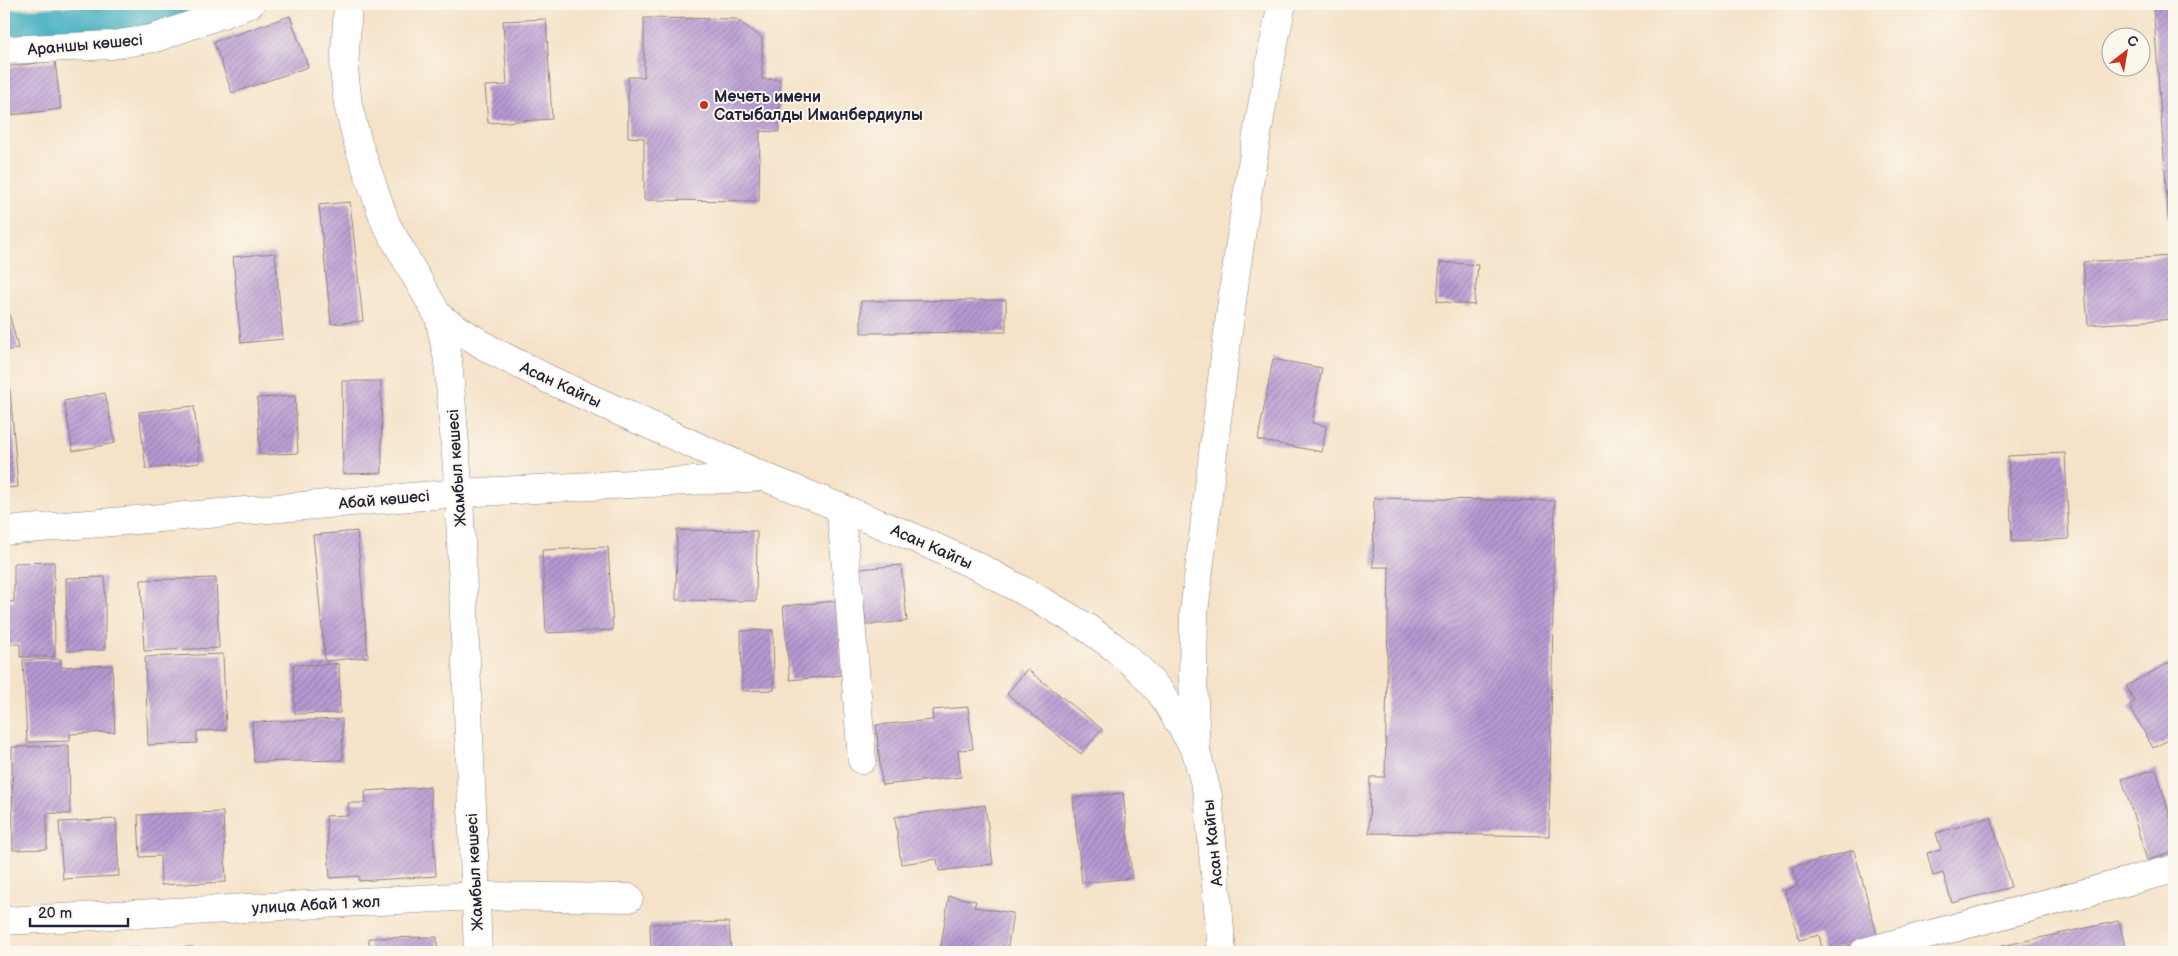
<svg xmlns="http://www.w3.org/2000/svg" width="2178" height="956" viewBox="0 0 2178 956" font-family="'Balsamiq Sans',sans-serif">
	<style>
		.lines { fill: none; stroke-linecap: round; stroke-linejoin: round }
		.canal { stroke: #43afc1; stroke-width: 34 }
		.building { fill: url(#building-hatch) }
		.minor-casing { stroke: #8c8282; stroke-width: 29 }
		.major-casing { stroke: #8c8282; stroke-width: 29 }
		.minor { stroke: #fff; stroke-width: 28 }
		.major { stroke: #fff; stroke-width: 28 }
		.poi-dot { fill: #c8321e; stroke: #fbf7ec; stroke-width: 2 }
		.labels { text-anchor: middle; stroke-width: 4; stroke-linejoin: round; paint-order: stroke }
		.street-label { font-size: 16px; fill: #22223b; stroke: #fbf7ec }
		.poi-label { font-size: 16px; font-weight: bold; fill: #22223b; stroke: #fbf7ec; text-anchor: start }
	</style>
	<defs>
		<pattern id="building-hatch" width="6" height="6" patternUnits="userSpaceOnUse" patternTransform="scale(1.25)"><rect width="6" height="6" fill="#b699d2"/><path d="M-1 1l2-2M0 6l6-6M5 7l2-2" fill="none" stroke="#947cac"/></pattern>
	</defs>
	<rect width="100%" height="100%" fill="#fbf7ec"/>
	<filter id="ink" filterUnits="userSpaceOnUse"><feTurbulence type="fractalNoise" baseFrequency=".02" numOctaves="2"/><feDisplacementMap in="SourceGraphic" scale="10" xChannelSelector="R" yChannelSelector="G"/><feConvolveMatrix kernelMatrix="1 2 1 2 8 2 1 2 1" color-interpolation-filters="sRGB"/></filter>
	<filter id="wash" filterUnits="userSpaceOnUse"><feTurbulence type="fractalNoise" baseFrequency=".0096" numOctaves="4" result="noise"/><feDisplacementMap in="SourceGraphic" scale="20" xChannelSelector="R" yChannelSelector="G"/><feGaussianBlur stdDeviation="1.12" result="paint"/><feColorMatrix in="noise" values="0 0 0 0 0 0 0 0 0 0 0 0 0 0 0 0 0 1.4 0 .05"/><feComposite in="paint" operator="in"/></filter>
	<g filter="url(#wash)">
		<rect width="100%" height="100%" fill="#f5e2c8"/>
		<g class="lines">
			<path class="canal" d="M4,27L116,21L175,4"/>
		</g>
		<g id="blocks">
			<g class="building">
				<path d="M2153,4H2174V319L2088,325L2083,262L2171,256Z"/>
				<path d="M290,16L308,67L232,93L214,42Z"/>
				<path d="M644,18L736,19L762,38V79H780L779,132L760,131L759,201L644,200V138L628,137V77H644Z"/>
				<path d="M546,19L552,119L488,123L485,86L507,85L503,21Z"/>
				<path d="M55,61L61,109L4,116V67Z"/>
				<path d="M350,202L363,321L331,324L319,205Z"/>
				<path d="M275,253L283,339L241,343L233,257Z"/>
				<path d="M1440,262L1478,265L1474,305L1437,301Z"/>
				<path d="M4,293L18,348L4,351Z"/>
				<path d="M1006,300V332L861,333V301Z"/>
				<path d="M1273,359L1322,368L1312,423L1326,426L1322,452L1258,440Z"/>
				<path d="M342,381H381L382,473L343,474Z"/>
				<path d="M10,389L18,487L4,488V390Z"/>
				<path d="M105,393L115,443L73,451L64,401Z"/>
				<path d="M295,396L298,453L260,455L257,398Z"/>
				<path d="M194,406L200,463L146,469L139,412Z"/>
				<path d="M2065,453L2069,539L2012,542L2008,456Z"/>
				<path d="M1374,498L1555,501L1549,836L1369,833L1370,777H1385L1389,567H1373Z"/>
				<path d="M677,530L757,531L756,601L676,600Z"/>
				<path d="M357,531L368,657L325,661L313,535Z"/>
				<path d="M608,547L613,630L546,633L542,550Z"/>
				<path d="M54,562L55,657H20V644H4V601L14,602V563Z"/>
				<path d="M901,565L907,621L866,625L860,569Z"/>
				<path d="M105,577V650L67,651L66,578Z"/>
				<path d="M216,578L219,648L144,651L141,580Z"/>
				<path d="M836,601L843,675L790,680L783,606Z"/>
				<path d="M773,630L774,690L742,691L741,631Z"/>
				<path d="M223,654L226,730L197,731V743L148,745L145,657Z"/>
				<path d="M61,659V667L112,665L115,732L70,734V741L27,742L23,660Z"/>
				<path d="M2174,660V737L2153,748L2129,705L2135,702L2126,686Z"/>
				<path d="M339,664L340,713L295,714L293,665Z"/>
				<path d="M1027,669L1102,729L1081,754L1007,694Z"/>
				<path d="M968,707L973,749L958,750L961,777L882,785L876,725L933,720L932,710Z"/>
				<path d="M342,719L343,760L254,762L252,722Z"/>
				<path d="M69,746L70,814L47,813V849L13,850L12,747Z"/>
				<path d="M2156,769L2174,830V852L2147,860L2122,779Z"/>
				<path d="M430,787L436,876L359,881V876L330,878L326,816L349,815L348,803H366L365,791Z"/>
				<path d="M1123,793L1132,878L1082,883L1073,798Z"/>
				<path d="M985,805L993,864L939,871L937,859L901,864L895,817Z"/>
				<path d="M223,812L226,882L161,885L160,856L140,857L138,815Z"/>
				<path d="M1991,817L2011,887L1952,903L1943,873L1933,876L1927,853L1941,850L1936,833Z"/>
				<path d="M116,819L119,876L63,879L59,822Z"/>
				<path d="M1854,850L1878,938L1823,952L1819,935L1799,940L1785,890L1798,886L1793,867Z"/>
				<path d="M949,896L976,901L974,907L1013,913L1007,952H940Z"/>
				<path d="M2119,921L2126,951L1978,952V951Z"/>
				<path d="M729,922L731,952H651L650,924Z"/>
				<path d="M437,937V952H369V938Z"/>
				<path d="M193,947V952H128V948Z"/>
			</g>
		</g>
	</g>
	<g filter="url(#ink)">
		<use href="#blocks" fill-opacity="0" stroke="#8c8282" stroke-width="1"/>
		<g class="lines">
			<g class="minor-casing">
				<g id="minor">
					<path d="M4,50L112,45L155,38L250,4"/>
					<path d="M439,317L448,360L459,493L478,952"/>
					<path d="M840,507L849,594L862,760"/>
					<path d="M4,531L459,493L765,477"/>
					<path d="M1196,751L1193,677L1194,612C1219,409 1239,204 1282,4"/>
					<path d="M4,921L475,896L629,898"/>
					<path d="M1864,952L2174,869"/>
				</g>
			</g>
			<g class="major-casing">
				<path id="major" d="M348,4L344,69L348,105L359,147L386,224L439,317L491,350L550,380L765,477L910,536L979,567L1040,600L1086,627L1115,648L1141,671L1161,693L1196,751L1208,796L1222,952"/>
			</g>
			<use href="#minor" class="minor"/>
			<use href="#major" class="major"/>
		</g>
	</g>
	<circle class="poi-dot" cx="704" cy="105" r="5"/>
	<g class="labels">
		<g class="street-label">
			<text transform="translate(85 44) rotate(-5)" y="6">Араншы көшесі</text>
			<text transform="translate(561 384) rotate(25)" y="6">Асан Кайгы</text>
			<text transform="translate(456 468) rotate(-94)" y="6">Жамбыл көшесі</text>
			<text transform="translate(384 499) rotate(-5)" y="6">Абай көшесі</text>
			<text transform="translate(932 546) rotate(24)" y="6">Асан Кайгы</text>
			<text transform="translate(1212 843) rotate(-96)" y="6">Асан Кайгы</text>
			<text transform="translate(474 872) rotate(-93)" y="6">Жамбыл көшесі</text>
			<text transform="translate(316 904) rotate(-3)" y="6">улица Абай 1 жол</text>
		</g>
		<g class="poi-label">
			<text x="714" y="102">Мечеть имени<tspan x="714" dy="18">Сатыбалды Иманбердиулы</tspan></text>
		</g>
	</g>
	<rect width="2178" height="956" fill="none" stroke="#fbf7ec" stroke-width="20"/>
	<g transform="translate(2126 52) rotate(31)"><circle r="24" fill="#fbf7ec" stroke="#a4a2a5"/>
	<path d="M0-4L9 19L0 12L-9 19Z" fill="#c8321e"/>
	<text y="-8" font-size="14" font-weight="bold" text-anchor="middle" fill="#22223b">С</text>
	</g>
	<path d="M30 918v8h98v-8" fill="none" stroke="#22223b" stroke-width="2.5"/>
	<text x="38" y="918" font-size="15" fill="#22223b" stroke="#fbf7ec" stroke-width="4" paint-order="stroke">20 m</text>
</svg>
